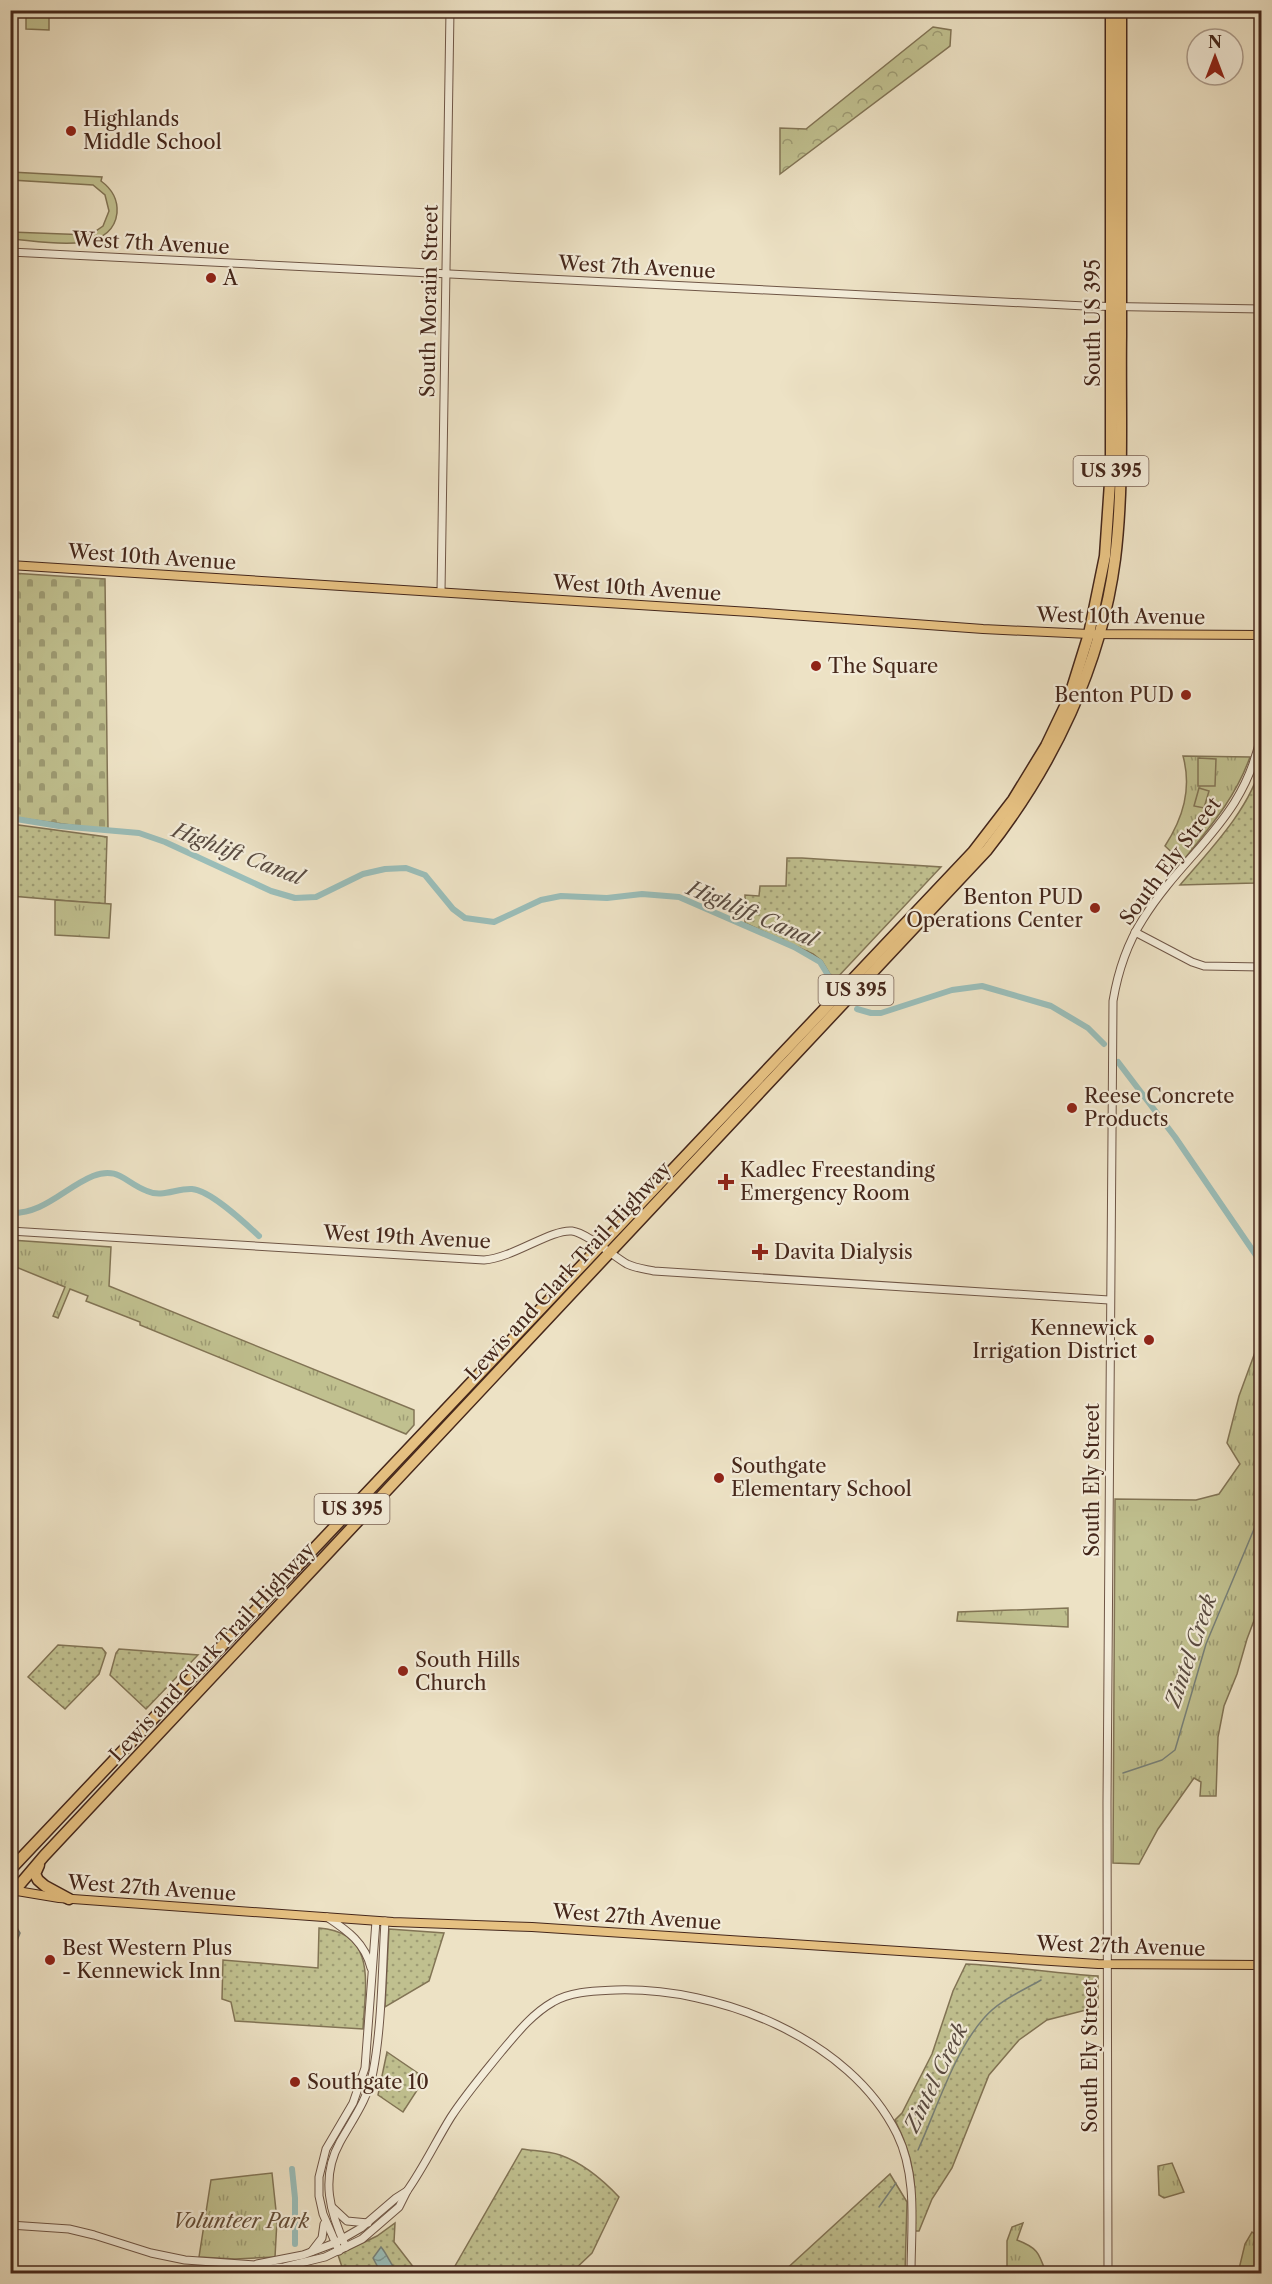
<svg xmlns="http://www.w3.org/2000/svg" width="1272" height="2284" viewBox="0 0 1272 2284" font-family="'Libre Caslon Text',serif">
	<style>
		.grass { fill: url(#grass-dots); stroke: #827455; stroke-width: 1.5 }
		.forest { fill: url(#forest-crowns); stroke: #827455; stroke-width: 1.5 }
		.cemetery { fill: url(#cemetery-stones); stroke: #827455; stroke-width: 1.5 }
		.park { fill: url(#park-tufts); stroke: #827455; stroke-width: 1.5 }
		.pitch { fill: #c0c08f; stroke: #827455; stroke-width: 1.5 }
		.water { fill: url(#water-waves); stroke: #788179; stroke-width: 1.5 }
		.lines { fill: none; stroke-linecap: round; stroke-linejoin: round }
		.stream { stroke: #788179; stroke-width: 1.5 }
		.canal { stroke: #9abdb8; stroke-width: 6 }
		.minor-casing { stroke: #6f5646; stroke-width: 9 }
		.major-casing { stroke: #45271b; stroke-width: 10 }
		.highway-casing { stroke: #45271b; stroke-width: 13 }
		.minor { stroke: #f3ecd9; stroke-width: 7 }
		.major { stroke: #e6c182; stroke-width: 8 }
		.highway { stroke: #e6c182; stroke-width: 10 }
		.poi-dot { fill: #8f2418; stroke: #f3ecd9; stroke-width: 2 }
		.labels { text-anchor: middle; stroke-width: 4.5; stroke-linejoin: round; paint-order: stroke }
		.shield { fill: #f3ecd9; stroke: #796254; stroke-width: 1.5 }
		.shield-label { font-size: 18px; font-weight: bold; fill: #45271b }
		.poi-label { font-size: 20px; fill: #45271b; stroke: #f3ecd9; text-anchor: start }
		.street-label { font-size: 20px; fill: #45271b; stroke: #f3ecd9 }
		.park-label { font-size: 20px; font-style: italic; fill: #644d38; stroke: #f3ecd9 }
		.water-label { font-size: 21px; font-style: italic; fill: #5a4c42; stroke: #f3ecd9 }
	</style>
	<defs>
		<pattern id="grass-dots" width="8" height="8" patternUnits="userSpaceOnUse" patternTransform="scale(1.5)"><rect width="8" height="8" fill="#c0c08f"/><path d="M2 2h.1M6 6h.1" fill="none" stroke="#9e9c74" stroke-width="1.8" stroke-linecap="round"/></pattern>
		<pattern id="forest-crowns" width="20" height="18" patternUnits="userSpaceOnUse" patternTransform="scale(1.5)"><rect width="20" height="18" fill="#c0c08f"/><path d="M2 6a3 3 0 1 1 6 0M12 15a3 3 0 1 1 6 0" fill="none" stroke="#9e9c74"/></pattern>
		<pattern id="cemetery-stones" width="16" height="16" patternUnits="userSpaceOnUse" patternTransform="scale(1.5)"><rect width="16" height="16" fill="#c0c08f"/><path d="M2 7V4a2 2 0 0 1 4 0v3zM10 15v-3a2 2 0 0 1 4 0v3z" fill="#9e9c74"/></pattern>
		<pattern id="park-tufts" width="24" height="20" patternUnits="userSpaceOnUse" patternTransform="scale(1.5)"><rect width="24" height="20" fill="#c0c08f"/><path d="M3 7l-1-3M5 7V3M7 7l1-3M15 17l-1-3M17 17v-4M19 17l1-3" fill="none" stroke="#9e9c74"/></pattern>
		<pattern id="water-waves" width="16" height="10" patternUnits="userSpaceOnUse" patternTransform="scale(1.5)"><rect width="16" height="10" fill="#9abdb8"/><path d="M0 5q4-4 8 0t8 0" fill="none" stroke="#7f9a95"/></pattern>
	</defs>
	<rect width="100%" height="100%" fill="#ede2c5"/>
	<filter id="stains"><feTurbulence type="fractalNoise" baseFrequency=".00333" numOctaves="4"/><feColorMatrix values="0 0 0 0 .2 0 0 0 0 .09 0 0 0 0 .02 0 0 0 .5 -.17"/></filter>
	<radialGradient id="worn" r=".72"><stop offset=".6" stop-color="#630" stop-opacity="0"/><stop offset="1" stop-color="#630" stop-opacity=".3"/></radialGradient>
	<g class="grass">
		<path d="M1261,764V802H1256L1255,883L1180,885C1209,851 1251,808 1261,764Z"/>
		<path d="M11,824L107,837L105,904L11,896Z"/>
		<path d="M787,858H802L941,867L834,981L822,961L813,954L745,923V895L759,896L760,886H786Z"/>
		<path d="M58,1645L102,1648L106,1653L99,1674L65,1709L28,1677Z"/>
		<path d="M119,1649L198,1655L146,1709L110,1675L116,1653Z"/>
		<path d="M319,1928C378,1932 365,1987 363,2029L235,2021L231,2002L222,1999L223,1960L318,1968Z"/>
		<path d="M389,1929L444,1933L429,1981L385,2007Z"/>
		<path d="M966,1964C1010,1966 1054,1973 1098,1976V2007L1047,2020L1019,2040L989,2075L952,2168L932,2199L919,2231H914C916,2185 916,2162 895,2120L902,2113L932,2054L953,1991Z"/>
		<path d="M387,2052L425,2078L403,2112L378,2095Z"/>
		<path d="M522,2149C534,2151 548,2151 560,2155C583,2163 603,2180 619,2197L592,2253L571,2273H451Z"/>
		<path d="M890,2174L907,2202L905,2273H782Z"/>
		<path d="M395,2223L394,2242L418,2273H344L338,2255L377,2236Z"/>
	</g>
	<path class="forest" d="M933,27L951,30L950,46L780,174V128L806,129Z"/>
	<path class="cemetery" d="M11,573L105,579L108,830L11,817Z"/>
	<g class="park">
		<path d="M1183,756L1250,757C1235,799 1209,828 1182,862L1165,846C1183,818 1192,789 1183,756Z"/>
		<path d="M55,900L111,904L109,938L55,935Z"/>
		<path d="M11,1240L111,1247L109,1286L414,1410V1425L406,1434L140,1325V1322L86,1301L88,1296L70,1289L58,1318L53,1316L65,1287L11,1265Z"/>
		<path d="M1261,1336V1602L1247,1639L1237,1674L1224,1706L1218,1737L1216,1796H1200L1201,1782L1194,1778L1158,1829L1139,1864L1113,1863L1115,1499L1196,1500L1219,1494L1240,1464L1227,1443L1239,1396Z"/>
		<path d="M1068,1608V1627L957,1621L958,1612Z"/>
		<path d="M1172,2163L1184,2192L1164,2198L1159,2195L1158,2166Z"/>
		<path d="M272,2173L277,2220L275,2257L235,2259L199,2257L211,2180Z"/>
		<path d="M1023,2223L1017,2240C1038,2248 1039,2253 1046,2273H1007V2241L1012,2227Z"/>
		<path d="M1252,2232L1261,2238V2273H1238L1245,2244Z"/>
	</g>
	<g class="pitch">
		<path d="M26,11H49V30L26,29Z"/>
		<path d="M11,172L102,177L101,181C112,189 118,200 117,213C112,257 41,241 11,239V232L90,235L103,226L109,211L105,195L93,185L11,180Z"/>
		<path d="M1198,758L1216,759L1215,786H1198Z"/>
		<path d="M1199,788L1209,791L1204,808L1194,806Z"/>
	</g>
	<g class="water">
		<path d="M10,1926L17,1928L20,1933L16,1943L11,1947Z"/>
		<path d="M381,2247C388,2255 391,2267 399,2273H381L373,2258Z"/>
	</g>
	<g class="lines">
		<g class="stream">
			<path d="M1123,1773L1162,1760L1175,1750L1206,1644L1262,1510"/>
			<path d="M918,2150C937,2108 954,2052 984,2018C998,2001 1022,1991 1041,1980"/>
			<path d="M879,2207L896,2183"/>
		</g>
		<g class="canal">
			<path d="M10,818L59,826L139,833L165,842L271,891L295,898L316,897L363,874L385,869L406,868L425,875L453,909L465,918L494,922L541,900L561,896L607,898L642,894L679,897L794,947L820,962L831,980"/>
			<path d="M857,1009L871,1013H881L952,990L982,986L1051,1006L1088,1028L1104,1044"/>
			<path d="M1118,1062L1175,1137L1262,1264"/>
			<path d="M10,1213C44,1214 64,1188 93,1176C119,1166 125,1183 147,1191C162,1198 177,1188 192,1189C210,1190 245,1223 259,1236"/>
			<path d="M292,2169L295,2198V2244"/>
		</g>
		<g class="minor-casing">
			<g id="minor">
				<path d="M10,252L1085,306L1262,309"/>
				<path d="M441,592L450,10"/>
				<path d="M1135,932L1192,962L1204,966L1262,967"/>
				<path d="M10,1231L484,1260C513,1258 551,1229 572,1231C587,1233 613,1256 627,1264C635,1268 645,1269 654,1271L1109,1300"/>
				<path d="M327,1917C348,1931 365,1943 371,1968"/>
				<path d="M332,2207L347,2221L368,2223"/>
				<path d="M10,2225L69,2229L94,2235L151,2253L185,2260L255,2265L272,2268L284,2267L325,2257L362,2239L399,2207L407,2191C424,2167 436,2141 451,2117C466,2094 484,2073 501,2052C517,2033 532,2014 553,2002C571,1991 596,1991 616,1990C718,1987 850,2038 897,2134C918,2177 911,2228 911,2274"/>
				<path d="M346,2247C330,2213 320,2178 340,2142C353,2119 368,2099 373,2072C382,2026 382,1969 385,1921"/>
				<path d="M312,2251L322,2238L324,2224"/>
				<path d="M339,2251L323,2214L319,2196V2177L326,2149L353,2103L365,2068L376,1921"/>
				<path d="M257,2264L303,2255L335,2243L361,2228L396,2198L407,2191"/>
				<path d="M1108,2274L1107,1803L1113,1001C1118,971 1127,944 1143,919C1187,849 1246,820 1262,730"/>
			</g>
		</g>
		<g class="major-casing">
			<g id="major">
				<path d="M10,565L750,612L983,629L1089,634L1262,635"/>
				<path d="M11,1890L59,1898L393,1922L532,1927L1098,1964L1262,1965"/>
			</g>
		</g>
		<g class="highway-casing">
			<g id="highway">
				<path d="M39,1865L35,1874L38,1880L45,1886L69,1899"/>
				<path d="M10,1870L973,852L1013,800L1046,746L1069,698L1089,634L1105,556L1111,468V10"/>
				<path d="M10,1896L44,1856L987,850C1053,766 1101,666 1115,559C1124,486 1120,410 1121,337C1121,228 1121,119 1121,10"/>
			</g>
		</g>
		<use href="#minor" class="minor"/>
		<use href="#major" class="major"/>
		<use href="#highway" class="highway"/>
	</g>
	<g class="poi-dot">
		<circle cx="71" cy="131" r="6"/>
		<circle cx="211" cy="278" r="6"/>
		<circle cx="816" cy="666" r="6"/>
		<circle cx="1186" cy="695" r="6"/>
		<circle cx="1095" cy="908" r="6"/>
		<circle cx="1072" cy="1108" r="6"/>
		<path d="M723 1173h6v6h6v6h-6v6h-6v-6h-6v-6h6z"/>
		<path d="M757 1243h6v6h6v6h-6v6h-6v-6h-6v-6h6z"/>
		<circle cx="1149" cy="1340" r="6"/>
		<circle cx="719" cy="1478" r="6"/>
		<circle cx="403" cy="1671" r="6"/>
		<circle cx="50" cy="1960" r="6"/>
		<circle cx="295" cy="2082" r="6"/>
	</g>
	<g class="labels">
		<g class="shield">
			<rect x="1073.5" y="456" width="75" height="30" rx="4.5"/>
			<rect x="818.5" y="975" width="75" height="30" rx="4.5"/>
			<rect x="314.5" y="1494" width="75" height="30" rx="4.5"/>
		</g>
		<g class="shield-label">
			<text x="1111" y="477">US 395</text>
			<text x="856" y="996">US 395</text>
			<text x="352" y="1515">US 395</text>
		</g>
		<g class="poi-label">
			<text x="83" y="126">Highlands<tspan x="83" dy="23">Middle School</tspan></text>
			<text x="223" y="285">A</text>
			<text x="828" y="673">The Square</text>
			<text x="1174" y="702" text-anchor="end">Benton PUD</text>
			<text x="1083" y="904" text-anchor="end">Benton PUD<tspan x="1083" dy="23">Operations Center</tspan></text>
			<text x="1084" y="1103">Reese Concrete<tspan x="1084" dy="23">Products</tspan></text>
			<text x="740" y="1177">Kadlec Freestanding<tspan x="740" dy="23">Emergency Room</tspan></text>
			<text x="774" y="1259">Davita Dialysis</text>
			<text x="1137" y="1335" text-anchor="end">Kennewick<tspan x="1137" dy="23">Irrigation District</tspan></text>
			<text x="731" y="1473">Southgate<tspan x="731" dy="23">Elementary School</tspan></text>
			<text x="415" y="1667">South Hills<tspan x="415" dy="23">Church</tspan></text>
			<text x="62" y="1955">Best Western Plus<tspan x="62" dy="23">- Kennewick Inn</tspan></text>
			<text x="307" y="2089">Southgate 10</text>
		</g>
		<g class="street-label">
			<text transform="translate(151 243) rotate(3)" y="7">West 7th Avenue</text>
			<text transform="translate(637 267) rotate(3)" y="7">West 7th Avenue</text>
			<text transform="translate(429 301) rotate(-89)" y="7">South Morain Street</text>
			<text transform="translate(1093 323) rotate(-90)" y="7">South US 395</text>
			<text transform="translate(152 557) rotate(4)" y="7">West 10th Avenue</text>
			<text transform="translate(637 588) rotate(4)" y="7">West 10th Avenue</text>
			<text transform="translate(1121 616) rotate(1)" y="7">West 10th Avenue</text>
			<text transform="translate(1170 861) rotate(-53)" y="7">South Ely Street</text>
			<text transform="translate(407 1237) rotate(3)" y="7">West 19th Avenue</text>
			<text transform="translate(568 1271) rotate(-47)" y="7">Lewis and Clark Trail Highway</text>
			<text transform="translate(1092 1480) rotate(-90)" y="7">South Ely Street</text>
			<text transform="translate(212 1652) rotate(-47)" y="7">Lewis and Clark Trail Highway</text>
			<text transform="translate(152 1888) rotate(4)" y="7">West 27th Avenue</text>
			<text transform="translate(637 1917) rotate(4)" y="7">West 27th Avenue</text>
			<text transform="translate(1121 1946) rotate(2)" y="7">West 27th Avenue</text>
			<text transform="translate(1090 2056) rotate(-90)" y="7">South Ely Street</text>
		</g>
		<g class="park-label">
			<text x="241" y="2228">Volunteer Park</text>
		</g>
		<g class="water-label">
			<text transform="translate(238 854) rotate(21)" y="7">Highlift Canal</text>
			<text transform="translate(752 914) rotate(23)" y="7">Highlift Canal</text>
			<text transform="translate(1191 1651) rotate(-71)" y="7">Zintel Creek</text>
			<text transform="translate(936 2078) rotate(-64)" y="7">Zintel Creek</text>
		</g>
	</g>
	<rect width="1272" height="2284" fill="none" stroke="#ede2c5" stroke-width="36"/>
	<rect x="12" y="12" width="1248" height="2260" fill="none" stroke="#45271b" stroke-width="3"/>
	<rect x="18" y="18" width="1236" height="2248" fill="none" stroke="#45271b" stroke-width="1.5"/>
	<g transform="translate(1215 57)"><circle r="28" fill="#f3ecd9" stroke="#ad9d8d" stroke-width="1.5"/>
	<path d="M0-4.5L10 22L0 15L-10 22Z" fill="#8f2418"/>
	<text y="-9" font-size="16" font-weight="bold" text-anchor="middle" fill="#45271b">N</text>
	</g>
	<rect width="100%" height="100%" filter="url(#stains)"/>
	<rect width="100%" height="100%" fill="url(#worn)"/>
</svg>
